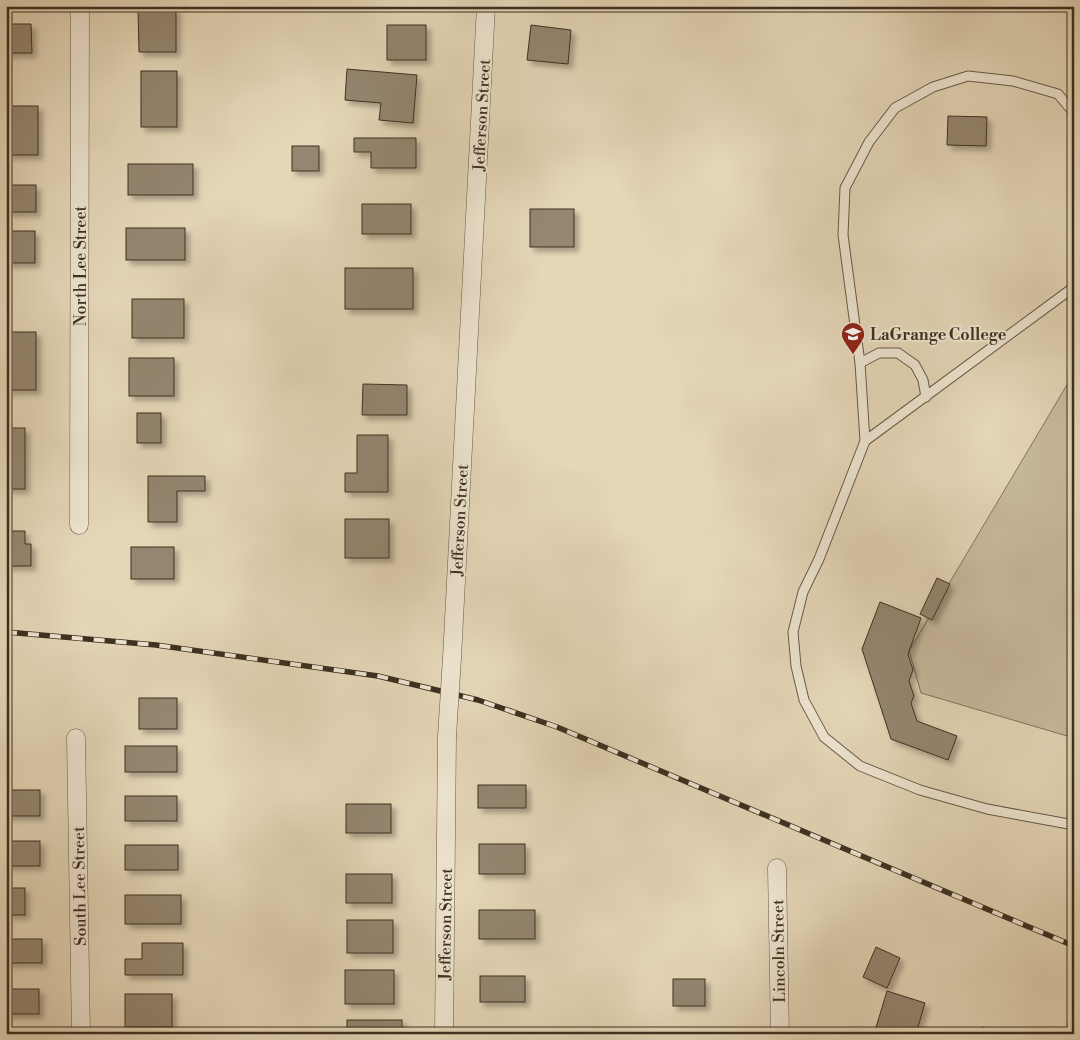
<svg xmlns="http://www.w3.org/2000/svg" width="1080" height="1040" viewBox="0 0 1080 1040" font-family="'Libre Bodoni',serif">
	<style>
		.green { fill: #c8ba9e; stroke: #827560 }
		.building { fill: #94866f; stroke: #3d3021; filter: url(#shadow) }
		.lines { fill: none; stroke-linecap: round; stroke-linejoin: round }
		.lane-casing { stroke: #675a46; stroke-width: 11 }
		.street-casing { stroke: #675a46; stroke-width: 19 }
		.lane { stroke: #ede4d0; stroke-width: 9 }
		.street { stroke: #ede4d0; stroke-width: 18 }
		.rail-casing { stroke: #3d3021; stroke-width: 5.5 }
		.rail { stroke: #ede4d0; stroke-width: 4; stroke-dasharray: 11; stroke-linecap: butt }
		.street-bridge-casing { stroke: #675a46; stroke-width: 19; stroke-linecap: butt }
		.street-bridge { stroke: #ede4d0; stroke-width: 18 }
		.labels { text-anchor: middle; stroke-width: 4; stroke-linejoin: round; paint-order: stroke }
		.street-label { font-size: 16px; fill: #3d3021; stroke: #ede4d0 }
		.poi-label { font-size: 16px; font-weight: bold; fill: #3d3021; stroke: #ede4d0; text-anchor: start }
	</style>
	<defs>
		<filter id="shadow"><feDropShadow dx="4.5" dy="4.5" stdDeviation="2.5" flood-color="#0004"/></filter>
	</defs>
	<rect width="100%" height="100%" fill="#e4d6b7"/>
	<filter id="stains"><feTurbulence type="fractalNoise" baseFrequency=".004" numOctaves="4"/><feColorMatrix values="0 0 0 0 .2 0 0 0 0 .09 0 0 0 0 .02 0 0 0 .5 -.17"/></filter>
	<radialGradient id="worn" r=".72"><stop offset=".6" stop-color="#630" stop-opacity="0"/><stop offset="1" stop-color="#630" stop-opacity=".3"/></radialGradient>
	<path class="green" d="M1071,378L1074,379V738L921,693L909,651Z"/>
	<g class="building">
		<path d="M176,8V52H139L138,9Z"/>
		<path d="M6,24H31L32,53H6Z"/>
		<rect x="387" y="25" width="39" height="35"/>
		<path d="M531,25L571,30L568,64L527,60Z"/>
		<path d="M347,69L417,75L413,123L379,120L381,103L345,100Z"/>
		<rect x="141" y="71" width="36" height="56"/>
		<rect x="6" y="106" width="32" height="49"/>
		<path d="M948,116L987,117L986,146L947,145Z"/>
		<path d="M354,138H416V168H371V152H354Z"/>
		<rect x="292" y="146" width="27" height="25"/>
		<rect x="128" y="164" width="65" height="31"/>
		<rect x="6" y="185" width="30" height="27"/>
		<rect x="362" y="204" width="49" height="30"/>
		<rect x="530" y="209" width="44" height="38"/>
		<rect x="126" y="228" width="59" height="32"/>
		<rect x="6" y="231" width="29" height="32"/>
		<rect x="345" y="268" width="68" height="41"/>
		<rect x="132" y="299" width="52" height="39"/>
		<rect x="6" y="332" width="30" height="58"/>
		<rect x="129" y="358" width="45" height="38"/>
		<path d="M363,384L407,385V415H362Z"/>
		<rect x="137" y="413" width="24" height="30"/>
		<rect x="6" y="428" width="19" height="61"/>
		<path d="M357,435H388V492H345V473H357Z"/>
		<path d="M148,476H205V491H177V522H148Z"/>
		<rect x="345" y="519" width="44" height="39"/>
		<path d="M6,531H25V544H31V566H6Z"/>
		<rect x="131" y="547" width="43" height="32"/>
		<path d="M937,578L950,584L932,620L920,614Z"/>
		<path d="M880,602L921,618L908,654L913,670L909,681L914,696L911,703L917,721L957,736L948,760L891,739L862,649Z"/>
		<rect x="139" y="698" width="38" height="31"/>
		<rect x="125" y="746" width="52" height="26"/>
		<rect x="478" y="785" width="48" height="23"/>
		<rect x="6" y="790" width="34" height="26"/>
		<rect x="125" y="796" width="52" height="25"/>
		<rect x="346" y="804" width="45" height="29"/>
		<rect x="6" y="841" width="34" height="25"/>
		<rect x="479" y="844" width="46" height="30"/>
		<rect x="125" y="845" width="53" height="25"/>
		<rect x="346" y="874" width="46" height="29"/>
		<rect x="6" y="888" width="19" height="27"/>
		<rect x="125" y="895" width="56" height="29"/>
		<rect x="479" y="910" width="56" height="29"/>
		<rect x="347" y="920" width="46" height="33"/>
		<rect x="6" y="939" width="36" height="24"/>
		<path d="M142,943H183V975H125V959H142Z"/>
		<path d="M876,947L900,958L887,988L863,977Z"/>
		<rect x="345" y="970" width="49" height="34"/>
		<rect x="480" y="976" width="45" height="26"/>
		<rect x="673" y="979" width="32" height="27"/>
		<rect x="6" y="989" width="33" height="25"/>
		<path d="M887,991L925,1003L916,1034H874Z"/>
		<rect x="125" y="994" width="47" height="33"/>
		<rect x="347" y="1020" width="55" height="14"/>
		<path d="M1068,1022L1074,1023V1034H1067Z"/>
		<path d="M982,1027L1001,1034H980Z"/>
		<rect x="672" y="1029" width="57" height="5"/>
	</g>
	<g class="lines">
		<g class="lane-casing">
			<g id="lane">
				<path d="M1074,113L1058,94L1013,81L968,76L933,87L895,108L869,142L845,188L843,235L860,363L865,441L819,559L803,592L793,632L796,666L804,700L824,737L860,766L920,790L987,809L1074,825"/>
				<path d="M860,363L879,353H898L915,365L923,380L926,397"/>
				<path d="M865,441L1074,287"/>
			</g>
		</g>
		<g class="street-casing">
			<g id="street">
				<path d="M79,525L80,6"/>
				<path d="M452,658L486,6"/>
				<path d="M76,738L81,1034"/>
				<path d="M777,868L780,1034"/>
				<path d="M444,1034L447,736"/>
			</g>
		</g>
		<use href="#lane" class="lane"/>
		<use href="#street" class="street"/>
		<g class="rail-casing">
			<path id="rail" d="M6,632L156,645L378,676L478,700L557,727L1074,946"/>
		</g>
		<use href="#rail" class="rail"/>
		<g class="street-bridge-casing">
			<path id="street-bridge" d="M447,736L452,658"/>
		</g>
		<use href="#street-bridge" class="street-bridge"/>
	</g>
	<defs>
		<g id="university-pin" transform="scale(1.25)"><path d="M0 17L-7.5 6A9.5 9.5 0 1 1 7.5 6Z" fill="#8f2418" stroke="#ede4d0"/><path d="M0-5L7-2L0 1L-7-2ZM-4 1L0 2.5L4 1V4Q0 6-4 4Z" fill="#fff"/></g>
	</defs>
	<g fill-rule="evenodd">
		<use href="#university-pin" x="853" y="334"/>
	</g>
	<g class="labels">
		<g class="street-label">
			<text transform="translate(481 115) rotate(-87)" y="6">Jefferson Street</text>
			<text transform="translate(80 266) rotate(-90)" y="6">North Lee Street</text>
			<text transform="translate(459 520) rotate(-87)" y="6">Jefferson Street</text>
			<text transform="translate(79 886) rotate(-91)" y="6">South Lee Street</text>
			<text transform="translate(445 924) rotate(-89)" y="6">Jefferson Street</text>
			<text transform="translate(778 951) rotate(-91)" y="6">Lincoln Street</text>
		</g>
		<g class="poi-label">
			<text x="870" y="340">LaGrange College</text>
		</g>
	</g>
	<rect width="1080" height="1040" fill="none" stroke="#e4d6b7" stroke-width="25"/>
	<rect x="8" y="8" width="1065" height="1025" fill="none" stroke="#3d3021" stroke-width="2.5"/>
	<rect x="12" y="12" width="1055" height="1015" fill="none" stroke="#3d3021"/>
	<rect width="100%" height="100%" filter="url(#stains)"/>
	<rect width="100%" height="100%" fill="url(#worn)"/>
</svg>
